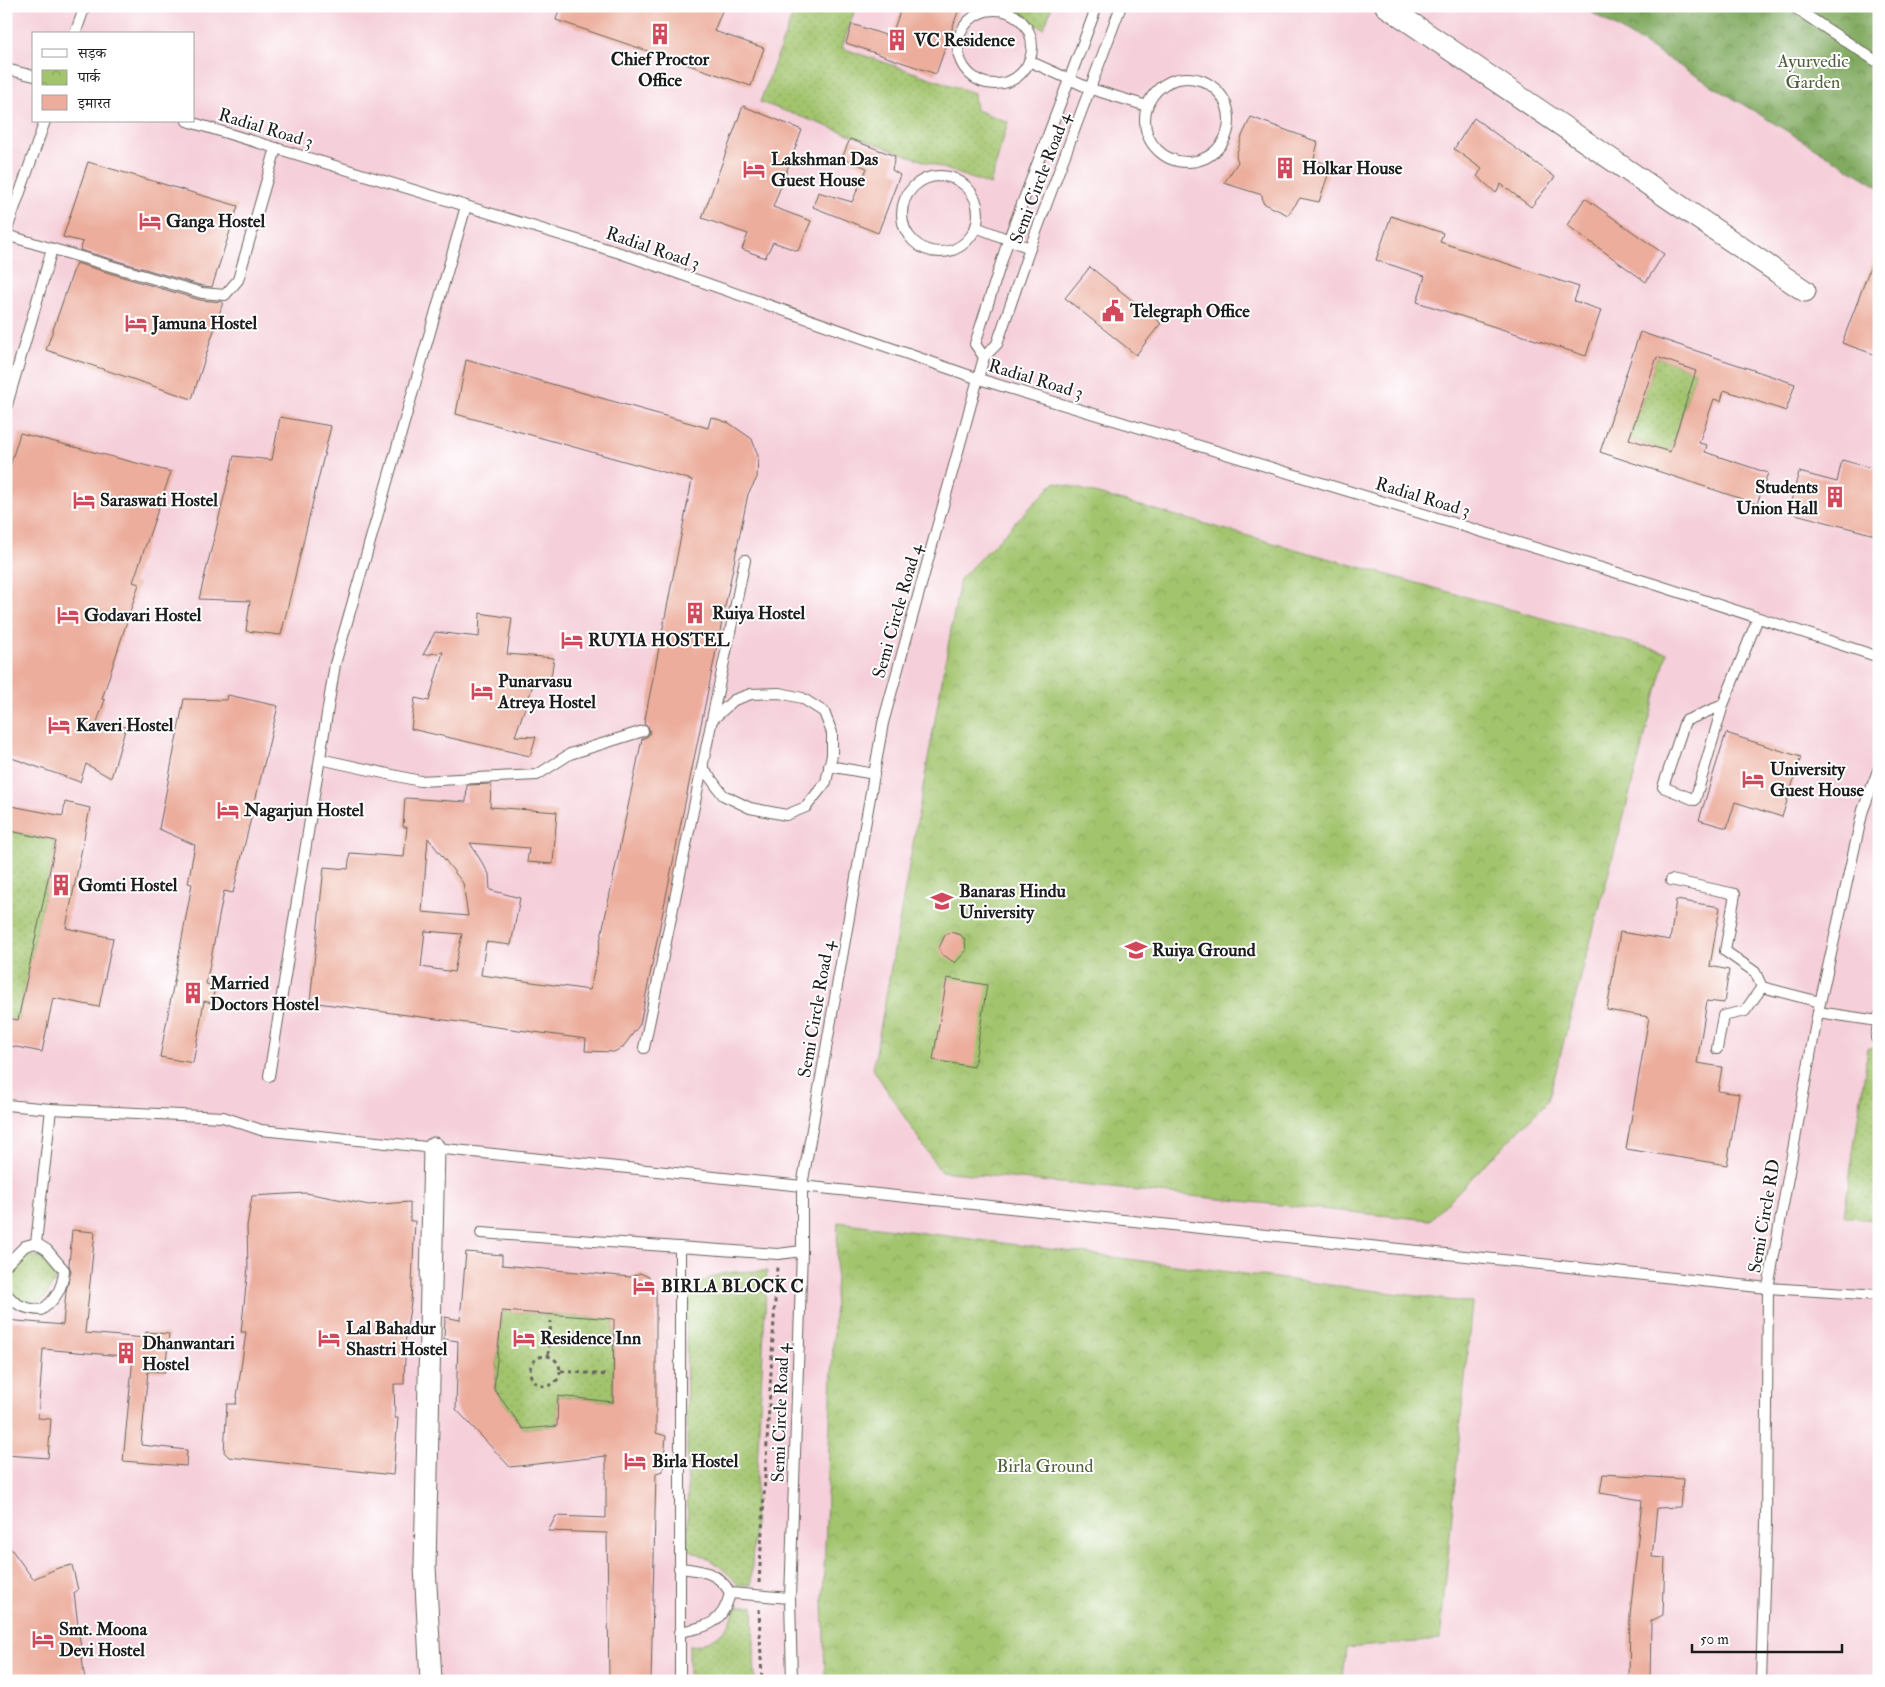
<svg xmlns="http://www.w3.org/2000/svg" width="1885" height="1687" viewBox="0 0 1885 1687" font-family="'IM FELL Double Pica','Noto Serif Devanagari',serif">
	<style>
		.built { fill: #f5cfd9; fill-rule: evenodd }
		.grass { fill: url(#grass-dots); stroke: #5f7044 }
		.forest { fill: url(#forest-crowns); stroke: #4e633e }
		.park { fill: url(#park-crowns); stroke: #5f7044 }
		.building { fill: #ecad9c; fill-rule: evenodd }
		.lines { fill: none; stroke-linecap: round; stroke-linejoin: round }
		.service-casing { stroke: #68635b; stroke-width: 12 }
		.minor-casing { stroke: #68635b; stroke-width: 23 }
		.path { stroke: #68635b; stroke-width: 3; stroke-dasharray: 4 4; stroke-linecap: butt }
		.service { stroke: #fff; stroke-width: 10 }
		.minor { stroke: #fff; stroke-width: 21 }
		.labels { text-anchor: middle; stroke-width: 4; stroke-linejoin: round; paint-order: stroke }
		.poi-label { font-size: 18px; font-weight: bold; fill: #1c1c1c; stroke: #fff; text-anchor: start }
		.park-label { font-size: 18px; fill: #525f3c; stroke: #fff }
		.street-label { font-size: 18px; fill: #1c1c1c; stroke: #fff }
	</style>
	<defs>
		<pattern id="grass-dots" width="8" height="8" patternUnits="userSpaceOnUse" patternTransform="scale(1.25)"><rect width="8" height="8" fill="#a2c46d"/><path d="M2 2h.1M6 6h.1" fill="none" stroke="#8ba85e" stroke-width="1.8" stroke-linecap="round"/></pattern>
		<pattern id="forest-crowns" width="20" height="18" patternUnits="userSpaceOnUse" patternTransform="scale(1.25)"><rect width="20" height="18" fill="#81aa60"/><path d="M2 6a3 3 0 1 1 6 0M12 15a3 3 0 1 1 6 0" fill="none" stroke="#698a4e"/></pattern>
		<pattern id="park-crowns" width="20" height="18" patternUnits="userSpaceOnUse" patternTransform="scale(1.25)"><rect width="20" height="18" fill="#a2c46d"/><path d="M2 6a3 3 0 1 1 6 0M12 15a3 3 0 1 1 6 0" fill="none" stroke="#8ba85e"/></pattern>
	</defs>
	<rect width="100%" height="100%" fill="#fff"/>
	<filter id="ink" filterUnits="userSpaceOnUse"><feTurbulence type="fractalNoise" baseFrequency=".02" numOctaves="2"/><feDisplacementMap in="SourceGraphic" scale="10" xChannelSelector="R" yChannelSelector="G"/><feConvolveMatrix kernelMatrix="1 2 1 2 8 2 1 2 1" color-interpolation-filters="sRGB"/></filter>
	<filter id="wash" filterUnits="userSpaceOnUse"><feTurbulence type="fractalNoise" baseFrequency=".0096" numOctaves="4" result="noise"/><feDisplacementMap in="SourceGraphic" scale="20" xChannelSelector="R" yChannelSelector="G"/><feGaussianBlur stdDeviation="1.12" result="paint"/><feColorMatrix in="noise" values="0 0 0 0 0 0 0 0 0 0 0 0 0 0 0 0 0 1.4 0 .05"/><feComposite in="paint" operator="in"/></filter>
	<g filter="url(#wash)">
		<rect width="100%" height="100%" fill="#f6e6d0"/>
		<path class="built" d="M6,6H1879V1681H6ZM34,34H194V121H34Z"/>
		<g class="grass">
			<path d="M796,6H856L842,48L974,93L976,110L1008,122L990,185L760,102Z"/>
			<path d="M986,6H1052L1044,28Z"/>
			<path d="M1657,357L1696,371L1670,452L1629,439Z"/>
			<path d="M6,830L56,841L18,1020L6,1018Z"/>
			<path d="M1868,1048H1879V1221L1844,1216Z"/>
			<path d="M30,1256C46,1258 52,1264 56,1279L45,1298L38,1302H22L16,1298L8,1284C11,1271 17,1259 30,1256Z"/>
			<path d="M767,1271L751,1585H738C723,1566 710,1559 688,1549L686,1304C701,1268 734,1272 767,1271Z"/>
			<path d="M502,1311L614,1319L613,1402L558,1396L557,1426L523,1429L494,1389Z"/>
			<path d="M736,1606H753L755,1681H689V1646C703,1647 724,1634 730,1622C733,1617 734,1611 736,1606Z"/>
		</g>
		<path class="forest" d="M1581,6H1879V187Z"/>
		<g class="park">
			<path d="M1055,482L1667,653L1548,1101L1430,1220L940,1171L873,1069L960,579Z"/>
			<path d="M838,1222L1472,1303L1440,1640L1346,1648L1343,1681H825L823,1598Z"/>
		</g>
		<g id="blocks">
			<g class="building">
				<path d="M560,6H724L714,31L764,48L751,86L556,20Z"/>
				<path d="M902,6H960L936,74L846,43L852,24L891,37Z"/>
				<path d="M743,106L802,130L773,207L811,221L798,251L773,242L765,258L742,249L748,234L702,218Z"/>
				<path d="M1251,117L1318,142L1314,159L1331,166L1319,202L1300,198L1288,215L1263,203L1262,195L1224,183L1238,162L1236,156L1242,136Z"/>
				<path d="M1474,118L1555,177L1531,207L1501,184L1496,193L1477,176L1482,169L1454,149Z"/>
				<path d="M850,139L895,156L892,170L900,175L878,233L813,207L818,192L852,202L867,168L842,158Z"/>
				<path d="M88,162L238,206L212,287L203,286L80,250L83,242L63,237Z"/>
				<path d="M1585,198L1664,254L1646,282L1567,225Z"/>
				<path d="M1391,216L1443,233L1440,242L1579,287L1574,301L1601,310L1586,356L1417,302L1425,276L1376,260Z"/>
				<path d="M1877,249L1879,250V356L1842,343Z"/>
				<path d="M76,263L200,300L223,302L192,399L46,350Z"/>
				<path d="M1090,267L1161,323L1136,355L1065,298Z"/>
				<path d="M1640,332L1795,384L1786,411L1724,390L1721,401L1714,399L1699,443L1707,445L1705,452L1768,473L1757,504L1600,452ZM1657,357L1696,371L1670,452L1629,439Z"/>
				<path d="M466,360L708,428L711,417L729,423L752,439L758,456L757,478L748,494L640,1024L623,1047L614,1052L585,1051L586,1039L310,1002L324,867L348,869L350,853L404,857L407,827H403L405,798L466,802L467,785L491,784L490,807L557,812L553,864L527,862L529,848L470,843L489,874L490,890L520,898L511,945L486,942L481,975L590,990L642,739L648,736L650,732L648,726L644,724L692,480L456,414ZM428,838L463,883L468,916L422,912ZM425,931L462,934L454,972L421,967Z"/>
				<path d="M280,417L331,426L281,635L246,631L250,601L199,599L234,456L272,460Z"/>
				<path d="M20,433L171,472L133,582L139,584L102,699L105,700L97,722L126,727L111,778L86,764L80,782L6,756V479Z"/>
				<path d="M1842,460L1879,470V536L1788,512L1799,472L1837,482Z"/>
				<path d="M480,613L512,618L507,654L554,658L550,683L534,682L515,736L536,737L530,756L411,729L415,698L429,701L443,652L423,655L435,632L479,637Z"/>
				<path d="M228,695L278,706L233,893L224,891L206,984L215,986L212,1003L204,1001L193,1063L160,1057L192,884L188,883L195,845L159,829L184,699L227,700Z"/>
				<path d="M1726,733L1801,757L1782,817L1735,802L1727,828L1699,820Z"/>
				<path d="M65,802L90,808L66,928L113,938L99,1007L53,998L42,1052L6,1045V1018L18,1020L56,841L6,830V805L63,816Z"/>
				<path d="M1676,900L1720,907L1710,966L1729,970L1724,1003L1707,1001L1697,1063L1722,1067L1718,1091L1739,1094L1727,1165L1626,1149L1649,1017L1607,1010L1620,932L1670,940Z"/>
				<path d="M951,932L961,935L965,940L966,951L955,963L942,954L939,948L945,935Z"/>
				<path d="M947,978L987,985L974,1067L933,1060Z"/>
				<path d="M306,1193L369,1205L410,1202V1221H415L411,1303L406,1331L404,1384H394L395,1418H398L393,1475L229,1457L224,1452L227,1404H236L246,1332H241L248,1268L247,1226L252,1196Z"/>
				<path d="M72,1230L95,1232L85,1333L145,1338L146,1332L169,1334L165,1372L148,1371L141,1445L187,1450L186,1466L123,1461L133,1357L43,1349L38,1418L51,1419L48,1458L6,1455V1320L63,1325L66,1291L71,1271L69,1265Z"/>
				<path d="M466,1252L502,1255V1265L631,1277L640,1273L649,1277L656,1291V1433L666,1436L663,1471L656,1473L651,1681H609L607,1533L548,1531L556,1516L606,1518V1456L510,1467L456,1409L458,1341L444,1339L445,1317L460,1320ZM502,1311L614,1319L613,1402L558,1396L557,1426L523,1429L494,1389Z"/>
				<path d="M1603,1474L1683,1479L1680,1507L1657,1508L1652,1557L1665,1558L1663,1615L1651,1621L1650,1681H1629L1630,1616L1642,1500L1600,1493Z"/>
				<path d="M6,1542L33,1579L58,1568L72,1565L78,1590L74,1593L85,1681H6Z"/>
			</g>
		</g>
	</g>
	<g filter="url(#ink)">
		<use href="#blocks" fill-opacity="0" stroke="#68635b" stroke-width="1"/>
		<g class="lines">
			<g class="service-casing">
				<g id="service">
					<path d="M1792,6L1879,63"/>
					<circle cx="995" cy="47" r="37"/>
					<path d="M75,34L85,6"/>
					<path d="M1029,61L1091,89L1147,106"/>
					<path d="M6,69L34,76"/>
					<circle cx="1187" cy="120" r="42"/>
					<path d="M187,121L620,253L979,379L1654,584L1879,657"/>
					<circle cx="940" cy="214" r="38"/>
					<path d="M976,227L1030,248"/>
					<path d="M6,232L45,121"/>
					<path d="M6,235L202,293L225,295L238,280L276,148"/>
					<path d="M984,357L975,344L1008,241L1097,6"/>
					<path d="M6,408L52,249"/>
					<path d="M1723,705L1685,721L1663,787L1695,800L1723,705L1758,618"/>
					<path d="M320,759L420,781L537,775L570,754L643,731"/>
					<path d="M829,766L874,774"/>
					<path d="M703,768L723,795L750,808L786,815L806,807L826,782L832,755V733L824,712L802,698L780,693L751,694L734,700L712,720"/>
					<path d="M1671,880L1735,894L1725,951L1755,972L1762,987L1820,1002"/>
					<path d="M1818,1012L1878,1021"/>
					<path d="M1879,1016L1876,1038H1879"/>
					<path d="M644,1048L745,560"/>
					<path d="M1717,1049L1723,1016L1745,1011L1762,987"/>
					<path d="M269,1076L335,664L466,206"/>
					<path d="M6,1105L51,1109L223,1117L261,1130L802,1186L1768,1288L1879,1295"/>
					<path d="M481,1233L778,1254L802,1251"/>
					<path d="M6,1265L25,1246L36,1243L51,1109"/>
					<path d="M6,1293C16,1306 26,1309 41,1310C55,1301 63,1287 64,1270L47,1250L36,1243"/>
					<path d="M730,1593L790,1598"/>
					<path d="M679,1632C707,1627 723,1624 730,1593C719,1572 701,1570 679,1568"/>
					<path d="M680,1681V1247"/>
					<path d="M792,1681L790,1598L802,1251V1186L883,723L984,357L997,344L1030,248L1121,6"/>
					<path d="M1761,1681L1766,1523L1768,1288L1818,1012L1863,810L1879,768"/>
				</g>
			</g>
			<g class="minor-casing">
				<g id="minor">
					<path d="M1386,6L1805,291"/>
					<path d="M431,1681L425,1566L434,1148"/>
				</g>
			</g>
			<g class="path">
				<path d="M548,1355L551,1321"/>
				<circle cx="545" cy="1371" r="15"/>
				<path d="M561,1371L609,1375"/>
				<path d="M759,1583L777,1267"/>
				<path d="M759,1609L762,1681"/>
			</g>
			<use href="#service" class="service"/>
			<use href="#minor" class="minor"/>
		</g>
	</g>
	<defs>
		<g id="building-bare" transform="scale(1.725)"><path d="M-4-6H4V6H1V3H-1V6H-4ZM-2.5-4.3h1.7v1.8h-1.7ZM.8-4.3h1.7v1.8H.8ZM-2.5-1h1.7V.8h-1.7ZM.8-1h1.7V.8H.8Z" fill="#d1495b" stroke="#fff" stroke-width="2.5" paint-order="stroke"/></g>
		<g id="hotel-bare" transform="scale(1.725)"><path d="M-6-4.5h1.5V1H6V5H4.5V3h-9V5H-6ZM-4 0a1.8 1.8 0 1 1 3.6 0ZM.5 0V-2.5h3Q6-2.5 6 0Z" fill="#d1495b" stroke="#fff" stroke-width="2.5" paint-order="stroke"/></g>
		<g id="civic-bare" transform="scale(1.725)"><path d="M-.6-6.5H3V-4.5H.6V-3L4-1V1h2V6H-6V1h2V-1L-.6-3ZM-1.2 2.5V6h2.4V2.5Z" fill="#d1495b" stroke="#fff" stroke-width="2.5" paint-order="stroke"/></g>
		<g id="university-bare" transform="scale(1.725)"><path d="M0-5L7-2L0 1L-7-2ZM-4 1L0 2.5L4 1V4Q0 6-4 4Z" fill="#d1495b" stroke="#fff" stroke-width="2.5" paint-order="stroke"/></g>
	</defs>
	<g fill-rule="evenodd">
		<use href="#building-bare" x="660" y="34"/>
		<use href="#building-bare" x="897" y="40"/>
		<use href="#building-bare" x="1285" y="168"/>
		<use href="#hotel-bare" x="754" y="169"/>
		<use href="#hotel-bare" x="150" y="221"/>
		<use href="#civic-bare" x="1113" y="311"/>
		<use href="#hotel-bare" x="136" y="323"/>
		<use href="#building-bare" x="1835" y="497"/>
		<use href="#hotel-bare" x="84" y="500"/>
		<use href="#building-bare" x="695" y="613"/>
		<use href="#hotel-bare" x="68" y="615"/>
		<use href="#hotel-bare" x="572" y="640"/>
		<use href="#hotel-bare" x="482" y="691"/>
		<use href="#hotel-bare" x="59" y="725"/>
		<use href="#hotel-bare" x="1753" y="779"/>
		<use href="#hotel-bare" x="228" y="810"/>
		<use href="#building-bare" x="61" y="885"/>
		<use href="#university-bare" x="942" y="901"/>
		<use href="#university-bare" x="1136" y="950"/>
		<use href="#building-bare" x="193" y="993"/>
		<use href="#hotel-bare" x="644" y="1286"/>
		<use href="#hotel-bare" x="329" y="1338"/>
		<use href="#hotel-bare" x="524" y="1338"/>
		<use href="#building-bare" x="126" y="1353"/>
		<use href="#hotel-bare" x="635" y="1461"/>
		<use href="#hotel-bare" x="43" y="1639"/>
	</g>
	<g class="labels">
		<g class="poi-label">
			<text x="914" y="46">VC Residence</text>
			<text x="660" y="65" text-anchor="middle">Chief Proctor<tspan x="660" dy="21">Office</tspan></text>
			<text x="771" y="165">Lakshman Das<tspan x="771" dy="21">Guest House</tspan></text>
			<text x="1302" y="174">Holkar House</text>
			<text x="166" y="227">Ganga Hostel</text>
			<text x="1130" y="317">Telegraph Office</text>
			<text x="152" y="329">Jamuna Hostel</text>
			<text x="1818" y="493" text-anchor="end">Students<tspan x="1818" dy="21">Union Hall</tspan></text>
			<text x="100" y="506">Saraswati Hostel</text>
			<text x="712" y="619">Ruiya Hostel</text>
			<text x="84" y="621">Godavari Hostel</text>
			<text x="588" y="646">RUYIA HOSTEL</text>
			<text x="498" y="687">Punarvasu<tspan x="498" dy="21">Atreya Hostel</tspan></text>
			<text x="76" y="731">Kaveri Hostel</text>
			<text x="1770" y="775">University<tspan x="1770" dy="21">Guest House</tspan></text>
			<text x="244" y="816">Nagarjun Hostel</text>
			<text x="78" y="891">Gomti Hostel</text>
			<text x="959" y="897">Banaras Hindu<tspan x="959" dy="21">University</tspan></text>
			<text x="1152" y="956">Ruiya Ground</text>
			<text x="210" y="989">Married<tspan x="210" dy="21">Doctors Hostel</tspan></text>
			<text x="661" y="1292">BIRLA BLOCK C</text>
			<text x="346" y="1334">Lal Bahadur<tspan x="346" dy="21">Shastri Hostel</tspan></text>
			<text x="540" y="1344">Residence Inn</text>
			<text x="142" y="1349">Dhanwantari<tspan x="142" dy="21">Hostel</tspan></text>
			<text x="652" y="1467">Birla Hostel</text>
			<text x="59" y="1635">Smt. Moona<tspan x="59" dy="21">Devi Hostel</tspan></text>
		</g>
		<g class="park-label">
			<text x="1813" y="67">Ayurvedic<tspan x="1813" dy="21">Garden</tspan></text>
			<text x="1045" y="1472">Birla Ground</text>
		</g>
		<g class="street-label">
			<text transform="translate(266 128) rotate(17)" y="6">Radial Road 3</text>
			<text transform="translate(1040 178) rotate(-69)" y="6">Semi Circle Road 4</text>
			<text transform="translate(653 248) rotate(19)" y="6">Radial Road 3</text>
			<text transform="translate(1036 379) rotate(17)" y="6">Radial Road 3</text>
			<text transform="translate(1423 497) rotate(17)" y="6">Radial Road 3</text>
			<text transform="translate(897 611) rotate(-74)" y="6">Semi Circle Road 4</text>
			<text transform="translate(816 1009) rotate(-80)" y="6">Semi Circle Road 4</text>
			<text transform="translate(1764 1216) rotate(-80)" y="6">Semi Circle RD</text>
			<text transform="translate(780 1413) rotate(-88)" y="6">Semi Circle Road 4</text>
		</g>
	</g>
	<rect width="1885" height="1687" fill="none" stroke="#fff" stroke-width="25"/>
	<rect x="32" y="32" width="162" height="90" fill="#ffffff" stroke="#a4a4a4"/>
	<rect x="42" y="49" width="25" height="8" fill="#ffffff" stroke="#a4a4a4"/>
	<text x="78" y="58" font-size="15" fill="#1c1c1c">सड़क</text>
	<rect x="42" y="70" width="25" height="15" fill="url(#park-crowns)" stroke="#a4a4a4"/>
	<text x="78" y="82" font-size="15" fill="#1c1c1c">पार्क</text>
	<rect x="42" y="95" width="25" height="15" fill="#ecad9c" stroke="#a4a4a4"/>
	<text x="78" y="108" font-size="15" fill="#1c1c1c">इमारत</text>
	<path d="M1692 1644v8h150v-8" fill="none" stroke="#1c1c1c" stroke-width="2.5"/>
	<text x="1700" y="1644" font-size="15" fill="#1c1c1c" stroke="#ffffff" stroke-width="4" paint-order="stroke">50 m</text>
</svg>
